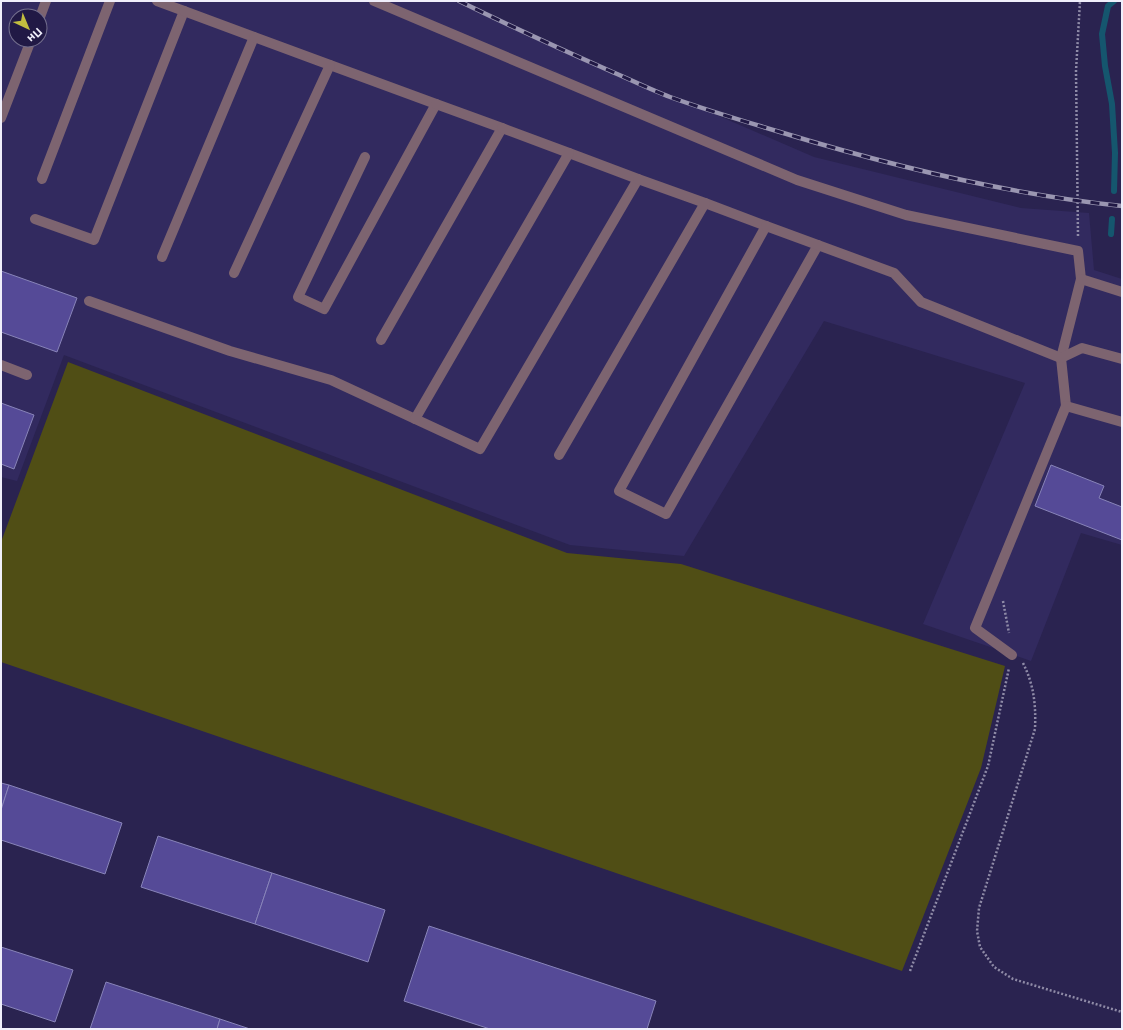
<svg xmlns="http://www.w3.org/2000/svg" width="1123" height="1030" viewBox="0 0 1123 1030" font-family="'Open Sans',sans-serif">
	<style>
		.built { fill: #322a5f; fill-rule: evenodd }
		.green { fill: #504e15 }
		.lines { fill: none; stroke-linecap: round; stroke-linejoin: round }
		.stream { stroke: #15566e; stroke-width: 6 }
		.building { fill: #554a97; stroke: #8884b9 }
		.path { stroke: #8f8ba7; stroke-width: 2.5; stroke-dasharray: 2 2; stroke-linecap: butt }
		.minor { stroke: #7d6470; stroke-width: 10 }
		.rail-casing { stroke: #9a96b1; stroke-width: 4.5 }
		.rail { stroke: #211945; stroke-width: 3; stroke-dasharray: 9; stroke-linecap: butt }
	</style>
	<rect width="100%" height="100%" fill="#2a2350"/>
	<path class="built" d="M1,1H453L814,157L1021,208L1089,213L1094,270L1122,279V545L1081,533L1031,661L923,624L1025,383L824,321L684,556L570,545L64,355L17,481L1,477ZM16,16H40V40H16Z"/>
	<path class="green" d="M68,362L567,553L681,564L1005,666L981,768L902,971L1,662V542Z"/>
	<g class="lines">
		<g class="stream">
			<path d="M1114,1L1108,6L1102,34L1105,66L1112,104L1115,153L1114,191"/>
			<path d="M1111,234L1112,219"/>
		</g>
	</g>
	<g class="building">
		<path d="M1,271L77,298L57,352L1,332Z"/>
		<path d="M1,403L34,415L14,469L1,464Z"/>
		<path d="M1051,465L1104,486L1099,498L1122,507V540L1035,506Z"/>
		<path d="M1,783L9,785L1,810Z"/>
		<path d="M9,785L122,823L105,874L1,840V810Z"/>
		<path d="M158,836L272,873L255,924L141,887Z"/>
		<path d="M272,873L385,910L368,962L255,924Z"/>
		<path d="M429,926L656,1001L647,1029H490L404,1001Z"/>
		<path d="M1,947L73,970L55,1022L1,1004Z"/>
		<path d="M106,982L220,1019L217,1029H90Z"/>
		<path d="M220,1019L250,1029H217Z"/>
	</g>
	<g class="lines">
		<g class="path">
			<path d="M1078,236L1076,71L1080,1"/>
			<path d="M1003,601L1009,633"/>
			<path d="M1023,663C1034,685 1036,705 1035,729L979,908L977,931L980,947L994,967L1013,979L1122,1012"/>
			<path d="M910,971L988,766L1009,668"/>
		</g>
		<g class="minor">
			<path d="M374,1L797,180L906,215L1078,251L1081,279L1061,358L1066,406"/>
			<path d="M40,17L46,1"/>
			<path d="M330,65L436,104L324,309L298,297L365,157"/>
			<path d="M1,118L31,40"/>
			<path d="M42,179L110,1"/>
			<path d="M705,203L766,226L619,491L666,514L818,245"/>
			<path d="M35,219L94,240L184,11L157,1"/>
			<path d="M766,226L894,273L921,302L1061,358L1082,348L1122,359"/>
			<path d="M162,257L254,37L184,11"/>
			<path d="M234,273L330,65L254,37"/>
			<path d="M1081,279L1122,292"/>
			<path d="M89,301L230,351L331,380L480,449L638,179L569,153"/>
			<path d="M381,340L502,128L436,104"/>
			<path d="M1,365L27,375"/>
			<path d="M415,419L569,153L502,128"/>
			<path d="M559,455L705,203L638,179"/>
			<path d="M1012,655L975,628L1066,406L1122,422"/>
		</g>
		<g class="rail-casing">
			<path id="rail" d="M459,1C508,25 558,48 608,70C629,79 649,89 670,97C706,110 743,121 780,132C891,166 1006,194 1122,206"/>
		</g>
		<use href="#rail" class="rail"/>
	</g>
	<rect width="1123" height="1030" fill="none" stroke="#f0effb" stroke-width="4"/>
	<g transform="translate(28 28) rotate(136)"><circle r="19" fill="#211945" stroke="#746f8e"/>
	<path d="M0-3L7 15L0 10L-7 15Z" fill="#c2bd3f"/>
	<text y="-6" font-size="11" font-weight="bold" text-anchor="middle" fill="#f0effb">Пн</text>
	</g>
</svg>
